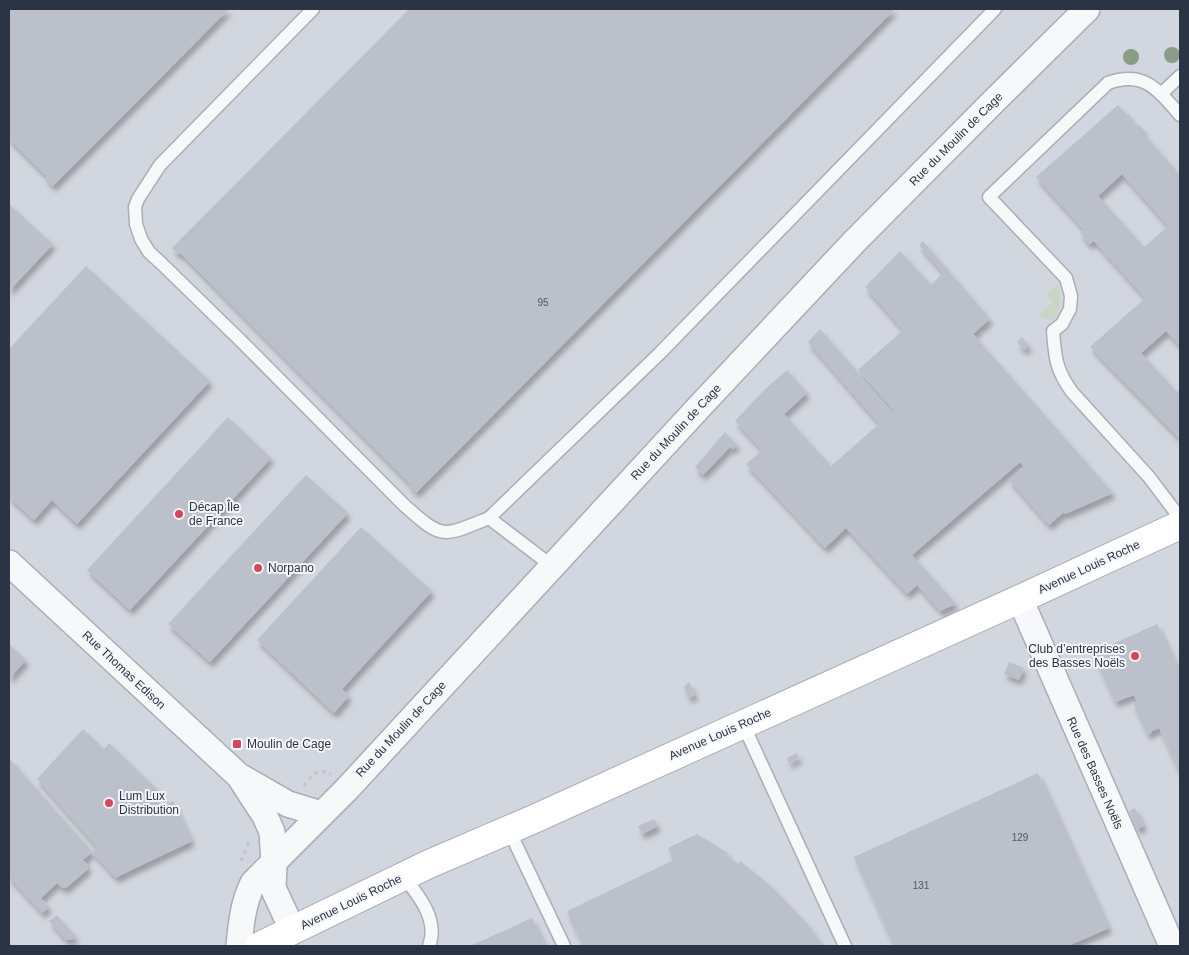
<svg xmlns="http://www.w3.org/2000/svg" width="1189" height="955" viewBox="0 0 1189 955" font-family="Arial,sans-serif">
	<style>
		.built { fill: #d2d6de }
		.green { fill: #c9d6c5 }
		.building { fill: #bbc0ca; fill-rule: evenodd; filter: url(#shadow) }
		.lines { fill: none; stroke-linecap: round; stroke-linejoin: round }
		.service-casing { stroke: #a9aeb7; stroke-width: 15 }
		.minor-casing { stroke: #a9aeb7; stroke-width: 28 }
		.secondary-casing { stroke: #a9aeb7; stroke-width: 30 }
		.path { stroke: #c2c5cb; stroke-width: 3; stroke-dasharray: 4 4; stroke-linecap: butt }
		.service { stroke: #f7f8fa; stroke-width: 12 }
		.minor { stroke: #f7f8fa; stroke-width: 25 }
		.secondary { stroke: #fff; stroke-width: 28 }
		.tree { fill: #899d89 }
		.poi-dot { fill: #d1495b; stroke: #f4f6f9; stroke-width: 2 }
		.labels { text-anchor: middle; stroke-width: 4; stroke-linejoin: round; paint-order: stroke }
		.number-label { font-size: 10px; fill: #4f5766 }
		.street-label { font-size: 12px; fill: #2b3445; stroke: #f4f6f9 }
		.poi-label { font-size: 12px; fill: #2b3445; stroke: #f4f6f9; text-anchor: start }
	</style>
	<defs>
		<filter id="shadow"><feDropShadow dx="3" dy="5.5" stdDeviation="2.5" flood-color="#0004"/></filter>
	</defs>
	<rect width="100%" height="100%" fill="#e4e7ec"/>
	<rect class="built" x="9" y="9" width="1171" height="937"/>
	<path class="green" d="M1057,284C1065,300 1059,332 1039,315L1053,302L1046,295Z"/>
	<g class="building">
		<path d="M9,9H229L53,186L46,179L47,177L9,139Z"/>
		<path d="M409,9H895L416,493L409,485L410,484L180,253L178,254L172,248Z"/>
		<path d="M1118,105L1128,116V113L1131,117L1130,119L1137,126L1138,124L1143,129V133L1180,175V346L1166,331L1141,353L1177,392L1180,389V439L1090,347L1145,298L1094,241L1089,244L1080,233L1084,230L1036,177ZM1122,174L1168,226L1144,247L1098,196Z"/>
		<path d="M9,204L53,244L9,291Z"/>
		<path d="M923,241L990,319L973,334L1113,493L1065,514L1064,512L1049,525L1009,480L1024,467L1020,462L912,555L956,604L940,611L917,585L907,594L846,528L825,548L746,464L762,450L735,421L763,391L787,370L807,393L784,414L831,466L879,424L808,342L820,329L893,413L894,411L858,370L903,330L865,287L900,251L931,285L943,273L919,245Z"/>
		<path d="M86,266L210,381L77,524L52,500L34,520L9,497V349Z"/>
		<path d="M1022,337L1029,346L1024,350L1017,342Z"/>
		<path d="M228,417L271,458L130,610L87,570Z"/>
		<path d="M725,432L737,445L733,449L730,447L703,475L695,467Z"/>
		<path d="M306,475L348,513L210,662L168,624Z"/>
		<path d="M361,527L432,591L342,689L349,696L334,713L257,640Z"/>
		<path d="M1157,624L1179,670L1180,669V773L1159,728L1152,731V732L1148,735L1133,703L1137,702L1134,695L1115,702L1093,653Z"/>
		<path d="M9,644L26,660L9,679Z"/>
		<path d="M1009,662L1024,668L1019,680L1004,674Z"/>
		<path d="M689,682L695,695L689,698L684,687Z"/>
		<path d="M83,729L104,749L109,743L155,787L150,793L162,805L173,801L192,841L121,875L116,878L92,852L97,847L37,779Z"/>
		<path d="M797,753L799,758L789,763L787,758Z"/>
		<path d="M9,758L92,852L83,860L87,864L88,869L66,888L61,887L57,883L41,898L49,907L42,913L9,877Z"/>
		<path d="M1038,773L1109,928L1068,946H894L854,857Z"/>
		<path d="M1135,808L1144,826L1137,829L1129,811Z"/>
		<path d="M654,819L658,826L642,834L638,826Z"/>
		<path d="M697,834L728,853L727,856L738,864L740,861L773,888L808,925L823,946H583L567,911L674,860L668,848Z"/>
		<path d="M57,915L77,938L66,940L49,921Z"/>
		<path d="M532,918L545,946H470Z"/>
	</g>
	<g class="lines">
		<g class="service-casing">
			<g id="service">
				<path d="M313,9L160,165L138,199L135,207L136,224L141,239L149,252L162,264L240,340L404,505C443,540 442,537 489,518L659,354L995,9"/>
				<path d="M1161,94L1180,76"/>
				<path d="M1180,115C1158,90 1144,70 1108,83L989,197L1066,278L1071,296L1070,309L1062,324L1053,331C1055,358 1056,370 1072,392L1149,477L1180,518"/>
				<path d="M489,518L552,566"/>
				<path d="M743,724L845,946"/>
				<path d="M509,830L564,946"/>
				<path d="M404,877C419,896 439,920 429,946"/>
			</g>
		</g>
		<g class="minor-casing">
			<g id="minor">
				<path d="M9,563L239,776L265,816L272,832L274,863L273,888L293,931"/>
				<path d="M1020,599L1172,946"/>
				<path d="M241,777L288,804L321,814"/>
				<path d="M239,946C241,924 243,903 253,883L347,789L701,405L855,241L992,103L1087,9"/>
			</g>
		</g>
		<g class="secondary-casing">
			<path id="secondary" d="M260,946L429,864L534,819L1020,599L1180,525"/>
		</g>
		<g class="path">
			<path d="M304,786C311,776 318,767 331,774"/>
			<path d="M241,861L249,842"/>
		</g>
		<use href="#service" class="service"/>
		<use href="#minor" class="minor"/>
		<use href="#secondary" class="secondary"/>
	</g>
	<g class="tree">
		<circle cx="1172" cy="55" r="8"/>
		<circle cx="1131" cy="57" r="8"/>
	</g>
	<g class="poi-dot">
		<circle cx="179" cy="514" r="5"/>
		<circle cx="258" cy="568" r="5"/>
		<circle cx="1135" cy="656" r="5"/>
		<rect x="232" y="739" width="10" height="10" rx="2.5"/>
		<circle cx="109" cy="803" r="5"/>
	</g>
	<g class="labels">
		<g class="number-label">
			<text x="543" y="306">95</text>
			<text x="1020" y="841">129</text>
			<text x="921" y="889">131</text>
		</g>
		<g class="street-label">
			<text transform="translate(956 139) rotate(-45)" y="4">Rue du Moulin de Cage</text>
			<text transform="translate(676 432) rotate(-47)" y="4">Rue du Moulin de Cage</text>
			<text transform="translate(1089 567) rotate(-25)" y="4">Avenue Louis Roche</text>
			<text transform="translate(124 670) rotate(43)" y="4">Rue Thomas Edison</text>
			<text transform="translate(401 729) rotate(-47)" y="4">Rue du Moulin de Cage</text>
			<text transform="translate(720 734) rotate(-24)" y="4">Avenue Louis Roche</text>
			<text transform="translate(1095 773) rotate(66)" y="4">Rue des Basses Noëls</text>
			<text transform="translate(351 902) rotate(-26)" y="4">Avenue Louis Roche</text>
		</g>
		<g class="poi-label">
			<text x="189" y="511">Décap Île<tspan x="189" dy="14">de France</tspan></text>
			<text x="268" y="572">Norpano</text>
			<text x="1125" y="653" text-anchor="end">Club d’entreprises<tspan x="1125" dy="14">des Basses Noëls</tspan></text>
			<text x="247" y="748">Moulin de Cage</text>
			<text x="119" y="800">Lum Lux<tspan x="119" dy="14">Distribution</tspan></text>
		</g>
	</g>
	<rect width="1189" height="955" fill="none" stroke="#2b3445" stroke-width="20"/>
</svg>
